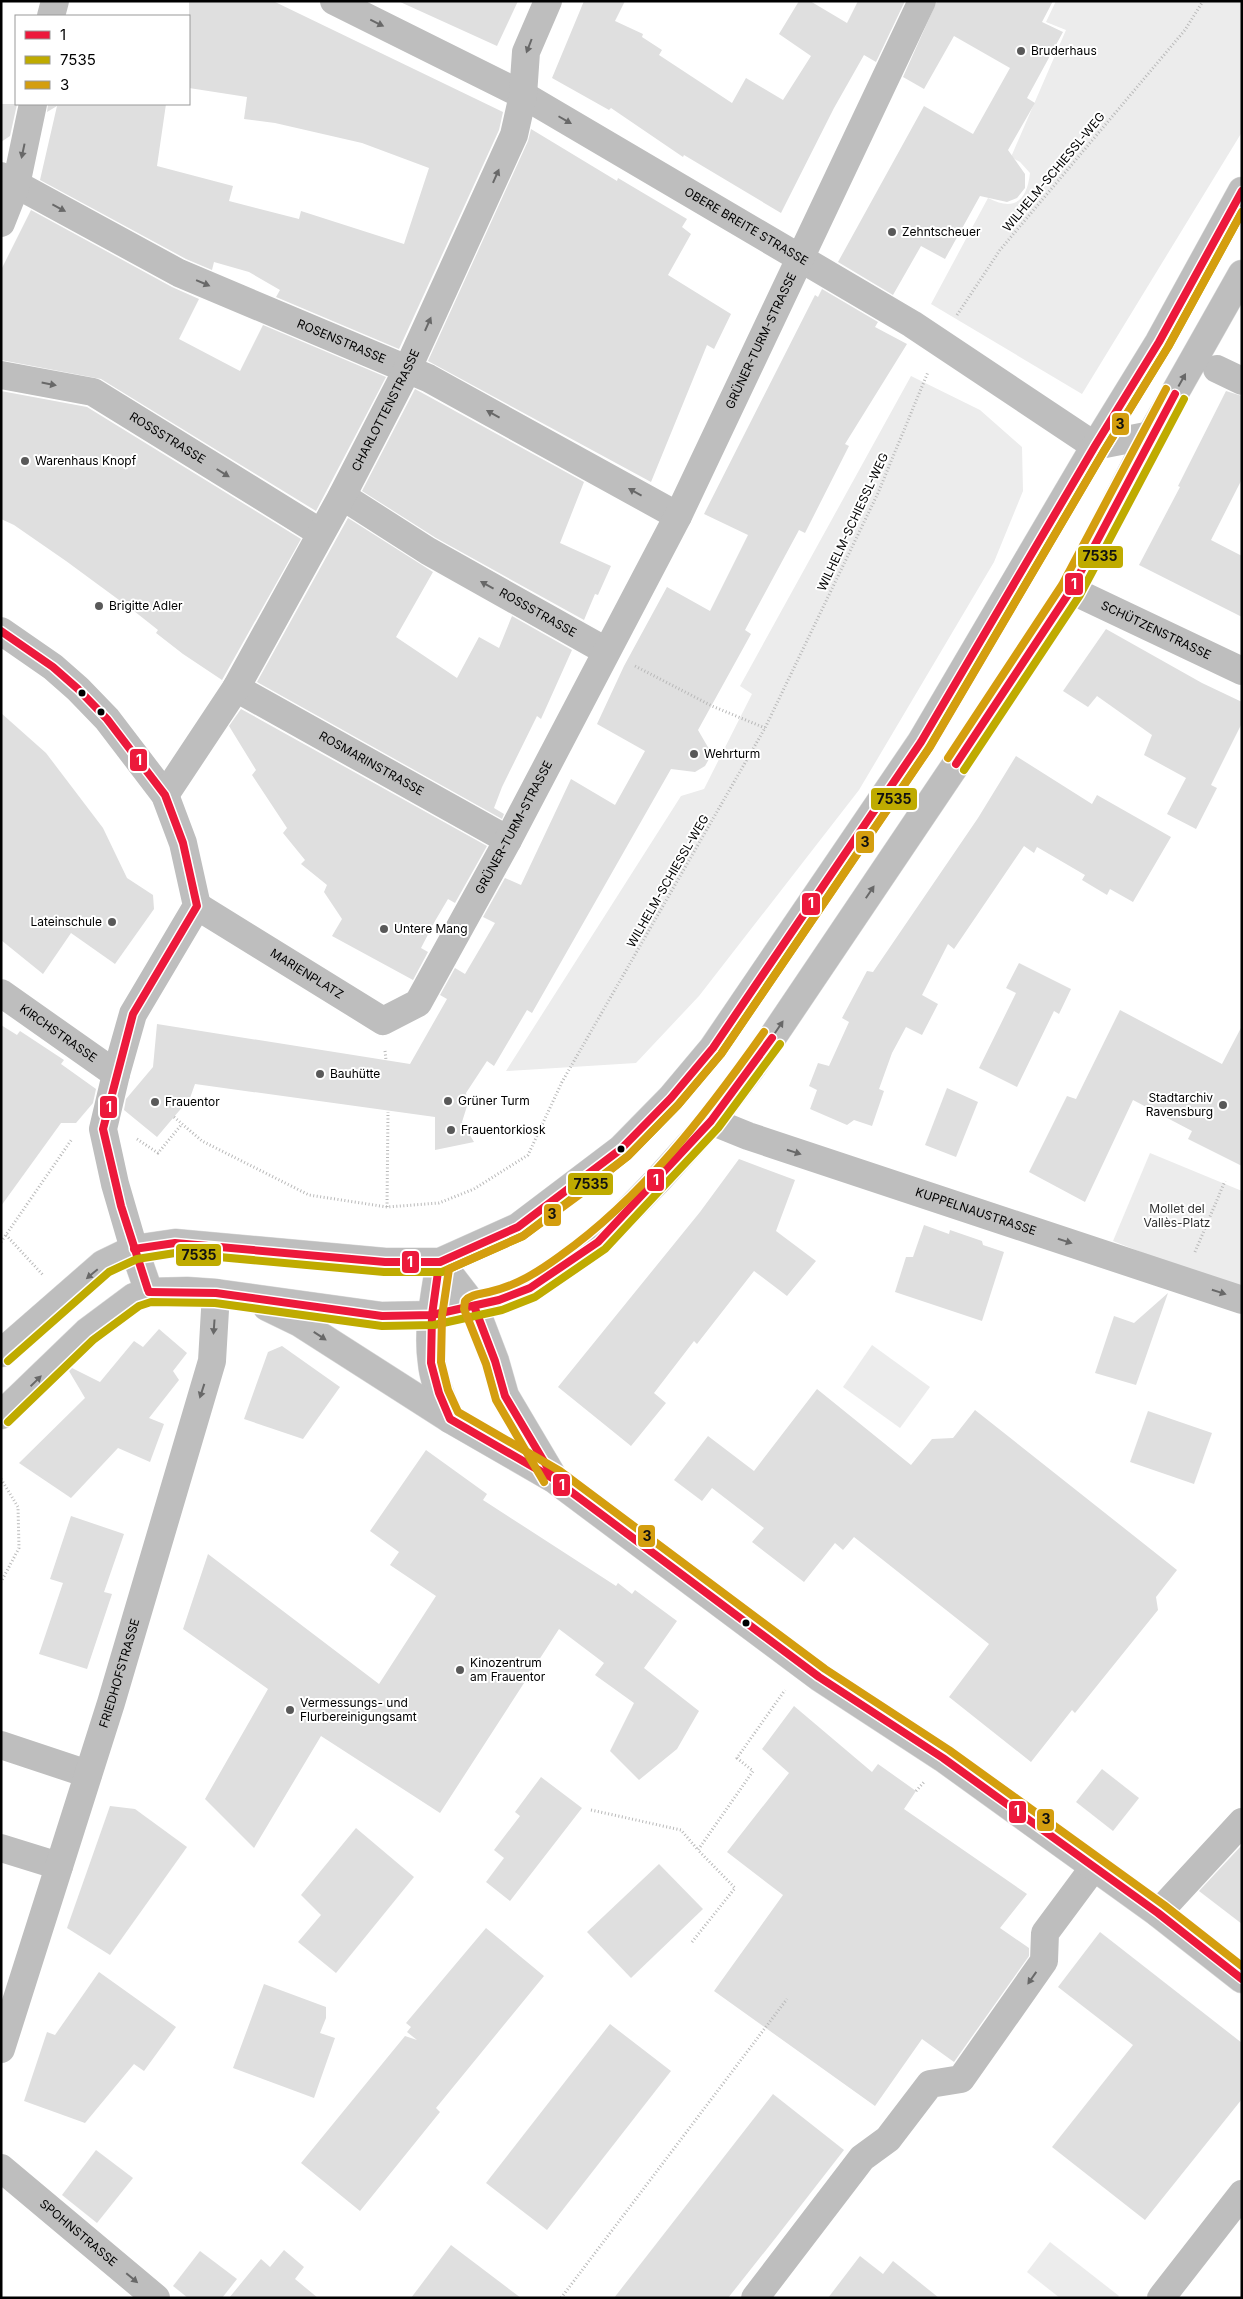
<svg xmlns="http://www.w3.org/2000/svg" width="1243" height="2299" viewBox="0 0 1243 2299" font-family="Inter,sans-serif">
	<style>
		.green { fill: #ececec }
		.building { fill: #dfdfdf }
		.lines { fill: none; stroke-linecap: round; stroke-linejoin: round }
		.major-casing { stroke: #dbdbdb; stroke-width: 29 }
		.path { stroke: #b9b9b9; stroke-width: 3; stroke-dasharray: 1 2.5; stroke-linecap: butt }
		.minor { stroke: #bebebe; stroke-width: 28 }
		.major { stroke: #bebebe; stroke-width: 28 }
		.bus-1-casing { stroke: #fff; stroke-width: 11 }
		.bus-2-casing { stroke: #fff; stroke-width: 11 }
		.bus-3-casing { stroke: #fff; stroke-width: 11 }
		.bus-1 { stroke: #ec193b; stroke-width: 8 }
		.bus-2 { stroke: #bfab00; stroke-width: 8 }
		.bus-3 { stroke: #d49e0f; stroke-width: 8 }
		.oneway { fill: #686868 }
		.poi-dot { fill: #595959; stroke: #fff; stroke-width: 2 }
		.bus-dot { fill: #000; stroke: #fff; stroke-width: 2 }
		.labels { text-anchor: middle; stroke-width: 4; stroke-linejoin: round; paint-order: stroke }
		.poi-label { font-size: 12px; fill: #000; stroke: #fff; text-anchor: start }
		.street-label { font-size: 12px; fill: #000; stroke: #fff }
		.park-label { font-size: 12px; fill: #333; stroke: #fff }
		.line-badge { stroke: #fff; stroke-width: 2 }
		.badge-label { font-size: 14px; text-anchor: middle; font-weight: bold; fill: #fff }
		.pale-badge-label { font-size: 14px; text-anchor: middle; font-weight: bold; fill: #111 }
	</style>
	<rect width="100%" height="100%" fill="#fff"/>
	<g class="green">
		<path d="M1056,1H1242V132L1082,394L931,304L988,198C1015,212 1027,200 1030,173L1020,162L1011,157L1066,30L1046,22Z"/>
		<path d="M911,376L980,410L1022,447L1023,491L994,562L859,790L699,996L636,1063L506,1071L681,796L704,789L752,694L740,686Z"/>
		<path d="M1150,1153L1242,1191V1292L1113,1241Z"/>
		<path d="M872,1345L930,1387L900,1428L843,1387Z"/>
		<path d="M1050,2242L1119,2296L1117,2298H1060L1027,2272Z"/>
	</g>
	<g class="building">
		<path d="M189,1H273L503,112L499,130L399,349L276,297L280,290L249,272L214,262L212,270L186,259L40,180L57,106L47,112L48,104H166L157,166L233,186L229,201L299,219L301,211L404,244L429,168L362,143L275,123L244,119L247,97L189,88Z"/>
		<path d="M398,1H518L497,46Z"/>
		<path d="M584,1H625L615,21L643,34L642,37L662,50L659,55L732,103L746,78L783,100L811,56L779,34L799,1H810L847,23L858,1H905L876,62L864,55L834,108L781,213L684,155L683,157L611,108L609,110L552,78Z"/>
		<path d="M937,1H1053L1042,22L1063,32L1027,98L1035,103L1008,150L1025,174V188L1017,198L1007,202L980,196L945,259L921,246L893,295L838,262L924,106L973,134L1010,68L954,36L924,89L903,77Z"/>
		<path d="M1,104H17L10,136L1,142Z"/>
		<path d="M531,129L617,181L618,178L687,219L682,227L691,234L668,275L731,314L714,349L707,345L651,482L428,361L528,141Z"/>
		<path d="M31,210L172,287L199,299L179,339L240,371L263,325L386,377L316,511L101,379L1,360V270Z"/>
		<path d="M822,289L878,322L875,327L907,344L845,444L849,446L805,533L799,530L745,630L751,634L698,730L709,749V759L705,766L695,772L671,769L532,1013L527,1010L494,1066L487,1061L466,1093L468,1103L462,1122L474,1142L435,1150V1117L195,1084L190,1098L157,1137L124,1110L126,1099L153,1067L157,1024L410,1064L447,999L440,995L455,968L465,974L495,923L483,917L505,878L521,885L571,779L615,805L645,751L597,724L624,666L667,587L710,611L748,535L704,514L815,295L818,297Z"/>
		<path d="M415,389L584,482L560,543L611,566L598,595L595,594L584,620L436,538L362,491Z"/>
		<path d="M1,391L87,407L301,539L222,680L183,654L156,633L158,630L134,611L66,561L14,525L1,519Z"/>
		<path d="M1226,391L1242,396V479L1211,540L1242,556V617L1139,565L1180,487L1178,486Z"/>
		<path d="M348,518L433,572L396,637L457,678L479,637L499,648L512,616L572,650L541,719L537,716L502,787L494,808L504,814L502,819L257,682Z"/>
		<path d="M1106,629L1202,683L1242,702V723L1211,785L1217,788L1196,829L1167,814L1186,778L1144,755L1152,735L1097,696L1088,707L1063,691Z"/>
		<path d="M241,709L487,846L455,903L448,899L435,921L421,948L428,952L413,980L332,936L342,919L324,892L327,885L301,864L305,860L283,833L287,828L252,775L256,770L229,726Z"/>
		<path d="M1,713L46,753L103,828L127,878L153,895L154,909L115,964L71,933L43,974L1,940Z"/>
		<path d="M1016,756L1092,804L1097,795L1171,837L1133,902L1110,889L1107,895L1082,880L1085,875L1037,847L1034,853L1024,846L954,949L948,944L922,995L938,1004L922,1035L906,1027L892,1053L879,1089L884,1091L872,1126L854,1120L847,1125L810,1109L817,1090L809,1086L818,1063L829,1066L849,1022L842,1018L867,971L873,972L978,818Z"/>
		<path d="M1019,963L1071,989L1059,1014L1054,1011L1017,1087L979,1068L1016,993L1006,988Z"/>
		<path d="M1120,1010L1222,1064L1242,1026V1166L1188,1139L1192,1131L1133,1100L1085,1202L1029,1172L1067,1096L1076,1099Z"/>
		<path d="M1,1025L17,1035L20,1031L64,1060L61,1064L96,1089L93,1103L76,1123H61L1,1206Z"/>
		<path d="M947,1088L978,1102L956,1157L925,1145Z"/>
		<path d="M739,1159L795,1180L776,1231L816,1261L787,1296L754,1271L697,1344L694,1341L654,1393L666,1403L631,1446L558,1387L700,1212Z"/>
		<path d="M924,1225L949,1234L950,1230L982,1241L983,1245L1004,1252L982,1321L895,1292L906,1257H913Z"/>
		<path d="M1168,1293L1136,1385L1095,1373L1114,1316L1134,1323Z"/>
		<path d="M159,1329L187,1353L173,1371L179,1380L149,1418L164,1424L150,1462L118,1448L71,1498L19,1463L85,1398L69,1371L72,1368L100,1382L134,1341L143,1347Z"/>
		<path d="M282,1346L340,1387L303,1439L244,1419L268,1352Z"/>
		<path d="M817,1389L911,1465L932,1439L953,1438L975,1410L1177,1570L1156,1597L1158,1610L1075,1713L1072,1710L1031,1762L949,1697L989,1644L854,1537L843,1550L835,1543L804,1582L752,1542L764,1528L712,1488L702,1501L674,1480L708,1436L754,1471Z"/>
		<path d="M1148,1411L1212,1433L1194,1484L1130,1462Z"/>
		<path d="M426,1450L487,1494L483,1500L616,1586L618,1583L632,1594L635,1590L677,1621L644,1668L699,1711L677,1749L639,1780L610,1751L634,1703L595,1675L604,1663L559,1629L440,1813L321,1736L254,1848L205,1799L268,1689L183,1629L208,1554L379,1684L436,1596L390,1565L399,1552L370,1531Z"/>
		<path d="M71,1516L124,1534L104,1592L112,1594L87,1669L39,1654L63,1583L50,1579Z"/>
		<path d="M794,1706L872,1772L878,1764L916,1791L904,1809L1027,1894L1000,1928L1029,1948V1956L954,2062L922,2039L875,2106L714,1991L783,1895L727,1852L789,1773L762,1749Z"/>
		<path d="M1102,1769L1139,1798L1113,1831L1076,1802Z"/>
		<path d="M541,1777L582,1808L510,1901L486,1882L504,1858L494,1850L520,1816L515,1812Z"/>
		<path d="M110,1806L135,1809L187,1847L110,1955L67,1928Z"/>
		<path d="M356,1828L414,1877L336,1973L298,1942L321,1915L301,1895Z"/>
		<path d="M1242,1845V1924L1199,1891Z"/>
		<path d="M659,1864L703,1909L631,1978L587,1932Z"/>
		<path d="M486,1928L544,1976L436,2108L440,2112L360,2211L301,2163L405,2036L417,2040L407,2032L411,2027L406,2023Z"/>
		<path d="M1100,1932L1242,2043V2099L1145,2220L1052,2147L1133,2045L1058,1987Z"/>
		<path d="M99,1972L176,2027L144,2071L134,2064L85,2123L24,2101L47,2032L55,2035Z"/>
		<path d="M264,1984L326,2007V2018L320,2033L335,2038L314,2098L233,2068Z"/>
		<path d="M610,2024L671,2071L547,2230L486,2183Z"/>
		<path d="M773,2094L844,2150L774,2240L728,2298H614Z"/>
		<path d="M96,2150L133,2178L97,2223L62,2195Z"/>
		<path d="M451,2245L521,2298H411Z"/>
		<path d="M284,2250L304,2267L295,2279L318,2298H229L261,2259L270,2267Z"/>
		<path d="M200,2251L237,2279L222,2298H188L173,2286Z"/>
		<path d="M860,2256L883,2274L893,2261L939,2298H828Z"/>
	</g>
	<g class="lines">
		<g class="major-casing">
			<g id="major">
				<path d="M134,1249L149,1292"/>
				<path d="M440,1262L474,1306L495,1361L505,1396L553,1477"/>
				<path d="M440,1262C435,1295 427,1330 432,1363C434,1383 443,1401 450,1419"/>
				<path d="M267,1307L300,1323L450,1419L554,1479L819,1677L943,1758L1158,1913L1242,1979"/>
				<path d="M1,1353L103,1264L134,1249L175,1243L385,1262H440L518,1227L621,1149L671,1098L713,1048L921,742L1095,446L1159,342L1242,191"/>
				<path d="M1,1415L87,1332L134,1297L149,1292L187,1291L216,1293L382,1316L432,1315L499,1300L530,1288L598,1242L658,1180L711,1121L753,1066L955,766L1071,590L1151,435L1242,274"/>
			</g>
		</g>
		<g class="path">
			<path d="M957,315L1000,250L1185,30L1203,1"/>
			<path d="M635,666L712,706L765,728"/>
			<path d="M385,1051L386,1060"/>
			<path d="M174,1117L202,1141L309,1195L387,1207L439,1203L474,1189L528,1155L562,1082L765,728L878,493L928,372"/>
			<path d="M137,1139L158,1153L182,1124"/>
			<path d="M387,1207L388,1112"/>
			<path d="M6,1235L43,1275"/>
			<path d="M1,1242L72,1139"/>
			<path d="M1195,1252L1225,1181"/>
			<path d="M1,1479L18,1507L19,1548L1,1582"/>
			<path d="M916,1791L924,1782"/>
			<path d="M591,1810L681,1830L698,1850"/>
			<path d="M692,1942L735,1888L698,1850L753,1771L737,1758L785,1690"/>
			<path d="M561,2298L787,1999"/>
		</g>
		<g class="minor">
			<path id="s1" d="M334,1L523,95L912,324L1095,446L1151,435"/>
			<path d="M51,16L55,1"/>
			<path id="s2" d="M1,176L179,273L428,378L678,516"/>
			<path d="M1,223L16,185L33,104"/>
			<path d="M1217,369L1242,381"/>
			<path id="s3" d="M1,375L93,392L321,533"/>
			<path id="s4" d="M342,496L428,551L606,651"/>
			<path id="s5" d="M1071,590L1242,671"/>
			<path d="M1,631L53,667L78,689L107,719L165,795L183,843L197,906L133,1014L116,1074L103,1129L115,1184L134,1249"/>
			<path id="s6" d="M236,688L508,840"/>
			<path id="s7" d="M165,795L236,688L342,496L408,368L514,135L523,95L526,52L548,1"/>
			<path id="s8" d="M197,906L383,1021L418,1003L508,840L678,516L922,1"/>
			<path id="s9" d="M1,993L116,1074"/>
			<path id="s10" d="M711,1121L748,1136L1242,1300"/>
			<path d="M1,1745L88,1774"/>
			<path d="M1,1848L59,1866"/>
			<path d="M1158,1913L1242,1822"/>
			<path id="s11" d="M1,2049L111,1703L212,1361L216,1293"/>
			<path id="s12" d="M1,2168L156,2298"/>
			<path d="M755,2298L862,2158L888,2139L930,2084L961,2079L1044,1961L1045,1933L1094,1867"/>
			<path d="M1161,2298L1242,2194"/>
		</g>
		<use href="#major" class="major"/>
		<g class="bus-1-casing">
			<g id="bus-1">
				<path d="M1,631L53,667L78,689L107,719L165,795L183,843L197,906L133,1014L103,1129L121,1206L148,1290"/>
				<path d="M956,764L1071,590L1175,394"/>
				<path d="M134,1249L175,1243L385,1262H440L518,1227L621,1149L671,1098L713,1048L921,742L1095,446L1159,342L1242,191"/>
				<path d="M438,1272L432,1315L431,1363L439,1393L450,1419L554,1479L819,1677L943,1758L1158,1913L1242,1979"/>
				<path d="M149,1292L216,1293L382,1316L432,1315L499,1300L530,1288L598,1242L711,1121L772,1038"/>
				<path d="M474,1306L495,1361L505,1396L552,1475"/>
			</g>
		</g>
		<g class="bus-2-casing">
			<g id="bus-2">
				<path d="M964,770L1080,595L1184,399"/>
				<path d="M8,1361L109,1272L137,1259L175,1253L384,1272H442L523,1236L628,1156L678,1105L721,1054L929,748L1104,451L1168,347L1242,212"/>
				<path d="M8,1422L93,1340L139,1306L151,1302L215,1303L382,1326L434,1325L502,1310L535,1297L605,1249L718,1128L780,1044"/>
			</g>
		</g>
		<g class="bus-3-casing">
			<g id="bus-3">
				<path d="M1242,212L1168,347L1104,451L930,747L721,1054L678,1105L628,1156L583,1192L523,1236L449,1269L442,1316L441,1362L448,1390L458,1412L560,1471L825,1669L949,1750L1164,1905L1242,1966"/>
				<path d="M948,758L1062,585L1166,389"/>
				<path d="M544,1482L496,1400L486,1364L464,1309L465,1301C471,1294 481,1294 489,1292C516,1286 538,1272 560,1256C643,1197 706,1114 764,1032"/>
			</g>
		</g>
		<use href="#bus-1" class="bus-1"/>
		<use href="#bus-2" class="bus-2"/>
		<use href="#bus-3" class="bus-3"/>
	</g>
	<defs><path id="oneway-solid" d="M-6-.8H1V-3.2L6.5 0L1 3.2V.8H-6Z" transform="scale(1.25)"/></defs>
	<g class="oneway">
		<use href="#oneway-solid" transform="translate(377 23) rotate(26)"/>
		<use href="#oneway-solid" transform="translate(529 46) rotate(111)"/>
		<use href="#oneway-solid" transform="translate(565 120) rotate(30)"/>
		<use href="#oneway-solid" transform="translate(23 151) rotate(102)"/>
		<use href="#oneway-solid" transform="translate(496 176) rotate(-66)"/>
		<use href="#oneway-solid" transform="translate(59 208) rotate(28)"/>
		<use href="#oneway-solid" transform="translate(203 283) rotate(23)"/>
		<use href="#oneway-solid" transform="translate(428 324) rotate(-66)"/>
		<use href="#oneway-solid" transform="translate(1182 380) rotate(-61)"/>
		<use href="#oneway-solid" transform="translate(49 384) rotate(11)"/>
		<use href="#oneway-solid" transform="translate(493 414) rotate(-151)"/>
		<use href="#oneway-solid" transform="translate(223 473) rotate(32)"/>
		<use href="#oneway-solid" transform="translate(635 492) rotate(-151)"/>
		<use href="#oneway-solid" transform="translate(487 585) rotate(-151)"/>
		<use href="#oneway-solid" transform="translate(870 892) rotate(-56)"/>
		<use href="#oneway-solid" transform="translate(779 1027) rotate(-56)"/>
		<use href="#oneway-solid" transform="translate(794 1152) rotate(18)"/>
		<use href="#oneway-solid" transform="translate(1065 1241) rotate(18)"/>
		<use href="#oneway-solid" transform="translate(92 1274) rotate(140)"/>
		<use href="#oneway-solid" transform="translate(1219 1292) rotate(18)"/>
		<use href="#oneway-solid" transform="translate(214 1327) rotate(94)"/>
		<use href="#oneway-solid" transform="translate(320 1336) rotate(33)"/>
		<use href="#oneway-solid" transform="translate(36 1381) rotate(-44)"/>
		<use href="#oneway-solid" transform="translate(202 1391) rotate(108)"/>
		<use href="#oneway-solid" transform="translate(1032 1978) rotate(125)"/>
		<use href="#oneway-solid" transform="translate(132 2278) rotate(40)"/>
	</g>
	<g class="poi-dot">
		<circle cx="1021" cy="51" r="5"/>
		<circle cx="892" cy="232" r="5"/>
		<circle cx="25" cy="461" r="5"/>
		<circle cx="99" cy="606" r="5"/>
		<circle cx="694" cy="754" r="5"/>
		<circle cx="112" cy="922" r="5"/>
		<circle cx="384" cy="929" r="5"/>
		<circle cx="320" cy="1074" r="5"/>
		<circle cx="448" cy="1101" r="5"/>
		<circle cx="155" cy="1102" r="5"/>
		<circle cx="1223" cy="1105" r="5"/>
		<circle cx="451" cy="1130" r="5"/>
		<circle cx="460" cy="1670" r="5"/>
		<circle cx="290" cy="1710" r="5"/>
	</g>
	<g class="bus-dot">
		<circle cx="82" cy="693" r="4.5"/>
		<circle cx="101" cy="712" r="4.5"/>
		<circle cx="621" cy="1149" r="4.5"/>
		<circle cx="746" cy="1623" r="4.5"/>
	</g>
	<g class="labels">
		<g class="poi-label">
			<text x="1031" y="55">Bruderhaus</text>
			<text x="902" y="236">Zehntscheuer</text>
			<text x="35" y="465">Warenhaus Knopf</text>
			<text x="109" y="610">Brigitte Adler</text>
			<text x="704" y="758">Wehrturm</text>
			<text x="102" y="926" text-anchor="end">Lateinschule</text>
			<text x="394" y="933">Untere Mang</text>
			<text x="330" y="1078">Bauhütte</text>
			<text x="1213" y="1102" text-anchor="end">Stadtarchiv<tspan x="1213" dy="14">Ravensburg</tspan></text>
			<text x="458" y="1105">Grüner Turm</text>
			<text x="165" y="1106">Frauentor</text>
			<text x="461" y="1134">Frauentorkiosk</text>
			<text x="470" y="1667">Kinozentrum<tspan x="470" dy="14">am Frauentor</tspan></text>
			<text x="300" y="1707">Vermessungs- und<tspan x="300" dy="14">Flurbereinigungsamt</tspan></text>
		</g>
		<g class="street-label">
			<text transform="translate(1054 172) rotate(-50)" y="4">WILHELM-SCHIESSL-WEG</text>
			<text dy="4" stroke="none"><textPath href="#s1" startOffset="470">OBERE BREITE STRASSE</textPath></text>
			<text dy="4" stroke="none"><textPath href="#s2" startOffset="379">ROSENSTRASSE</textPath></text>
			<text dy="4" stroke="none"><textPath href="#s8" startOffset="1004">GRÜNER-TURM-STRASSE</textPath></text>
			<text dy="4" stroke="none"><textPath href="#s7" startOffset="444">CHARLOTTENSTRASSE</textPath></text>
			<text dy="4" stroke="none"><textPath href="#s3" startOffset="181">ROSSSTRASSE</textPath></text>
			<text transform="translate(853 522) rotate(-65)" y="4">WILHELM-SCHIESSL-WEG</text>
			<text dy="4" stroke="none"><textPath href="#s4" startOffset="228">ROSSSTRASSE</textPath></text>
			<text dy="4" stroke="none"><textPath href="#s5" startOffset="94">SCHÜTZENSTRASSE</textPath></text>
			<text dy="4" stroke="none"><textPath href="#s6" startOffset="155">ROSMARINSTRASSE</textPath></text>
			<text dy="4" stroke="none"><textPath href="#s8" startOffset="458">GRÜNER-TURM-STRASSE</textPath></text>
			<text transform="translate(668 881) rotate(-60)" y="4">WILHELM-SCHIESSL-WEG</text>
			<text dy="4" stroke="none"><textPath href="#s8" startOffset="129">MARIENPLATZ</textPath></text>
			<text dy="4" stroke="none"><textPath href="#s9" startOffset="70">KIRCHSTRASSE</textPath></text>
			<text dy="4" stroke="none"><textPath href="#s10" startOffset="280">KUPPELNAUSTRASSE</textPath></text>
			<text dy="4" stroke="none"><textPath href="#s11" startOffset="394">FRIEDHOFSTRASSE</textPath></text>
			<text dy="4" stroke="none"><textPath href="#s12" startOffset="101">SPOHNSTRASSE</textPath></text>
		</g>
		<g class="park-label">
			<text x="1177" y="1213">Mollet del<tspan x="1177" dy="14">Vallès-Platz</tspan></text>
		</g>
	</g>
	<g class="line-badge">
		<rect x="1111" y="412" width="19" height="24" rx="5" fill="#d49e0f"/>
		<rect x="1077" y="545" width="47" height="24" rx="5" fill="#bfab00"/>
		<rect x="1064" y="572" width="20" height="24" rx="5" fill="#ec193b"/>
		<rect x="129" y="748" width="19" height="24" rx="5" fill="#ec193b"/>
		<rect x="870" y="787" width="48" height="24" rx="5" fill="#bfab00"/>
		<rect x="855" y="830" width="20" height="24" rx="5" fill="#d49e0f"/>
		<rect x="801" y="892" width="20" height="24" rx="5" fill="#ec193b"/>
		<rect x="99" y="1095" width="19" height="24" rx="5" fill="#ec193b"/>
		<rect x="646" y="1168" width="19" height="24" rx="5" fill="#ec193b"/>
		<rect x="567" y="1172" width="47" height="24" rx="5" fill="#bfab00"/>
		<rect x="543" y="1203" width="19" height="24" rx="5" fill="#d49e0f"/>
		<rect x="175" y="1243" width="47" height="24" rx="5" fill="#bfab00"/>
		<rect x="401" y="1250" width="19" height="24" rx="5" fill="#ec193b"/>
		<rect x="552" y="1473" width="19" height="24" rx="5" fill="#ec193b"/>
		<rect x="637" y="1524" width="19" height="24" rx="5" fill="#d49e0f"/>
		<rect x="1008" y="1800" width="19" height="24" rx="5" fill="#ec193b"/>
		<rect x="1036" y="1808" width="19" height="24" rx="5" fill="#d49e0f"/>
	</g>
	<g class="badge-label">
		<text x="1074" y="589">1</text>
		<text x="139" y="765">1</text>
		<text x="811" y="908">1</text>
		<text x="109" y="1112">1</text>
		<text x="656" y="1185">1</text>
		<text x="410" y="1267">1</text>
		<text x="562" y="1490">1</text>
		<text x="1017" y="1816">1</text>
	</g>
	<g class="pale-badge-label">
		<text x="1120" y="429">3</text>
		<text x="1100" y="561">7535</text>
		<text x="894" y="804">7535</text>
		<text x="865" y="847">3</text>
		<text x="591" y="1189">7535</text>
		<text x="552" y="1219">3</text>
		<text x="199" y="1260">7535</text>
		<text x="647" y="1541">3</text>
		<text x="1046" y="1824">3</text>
	</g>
	<rect width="1243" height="2299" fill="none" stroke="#000000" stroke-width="5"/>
	<rect x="15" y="15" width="175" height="90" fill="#ffffff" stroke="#999999"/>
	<rect x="25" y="31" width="25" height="8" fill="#ec193b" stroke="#999999"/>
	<text x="60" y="40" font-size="15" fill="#000000">1</text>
	<rect x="25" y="56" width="25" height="8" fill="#bfab00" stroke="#999999"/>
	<text x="60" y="65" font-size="15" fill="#000000">7535</text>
	<rect x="25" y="81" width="25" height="8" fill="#d49e0f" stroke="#999999"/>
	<text x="60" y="90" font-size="15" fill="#000000">3</text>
</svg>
